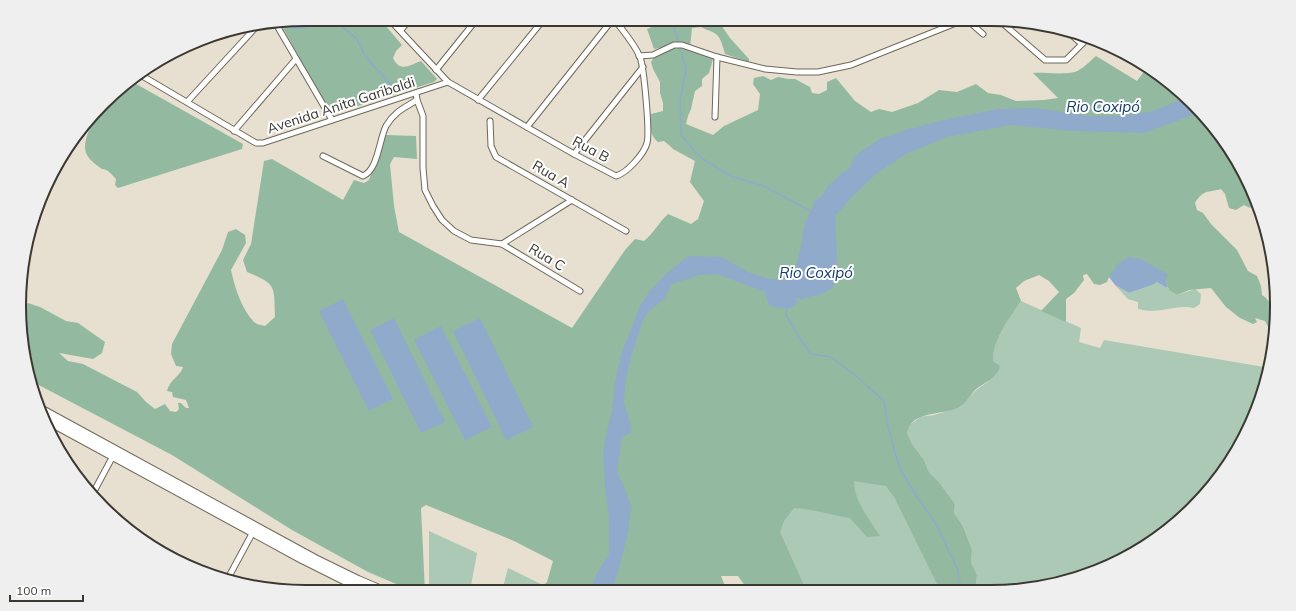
<svg xmlns="http://www.w3.org/2000/svg" width="1296" height="611" viewBox="0 0 1296 611" font-family="Mulish,sans-serif">
	<style>
		.green { fill: #abc9b4 }
		.forest { fill: #93baa0 }
		.water { fill: #8faaca }
		.lines { fill: none; stroke-linecap: round; stroke-linejoin: round }
		.stream { stroke: #8faaca; stroke-width: 1.5 }
		.street-casing { stroke: #6f685b; stroke-width: 7 }
		.primary-casing { stroke: #6f685b; stroke-width: 10 }
		.street { stroke: #fff; stroke-width: 5 }
		.primary { stroke: #fff; stroke-width: 8 }
		.labels { text-anchor: middle; stroke-width: 4; stroke-linejoin: round; paint-order: stroke }
		.street-label { font-size: 14px; fill: #3b3832; stroke: #fff }
		.water-label { font-size: 15px; font-style: italic; fill: #153d67; stroke: #fff }
		.rim { fill: none; stroke: #3b3832; stroke-width: 2 }
	</style>
	<rect width="100%" height="100%" fill="#e7dfd0"/>
	<g class="green">
		<path d="M1155,282H1157L1165,287H1168L1169,290L1177,295L1195,289L1201,294L1200,304L1194,308C1175,304 1160,315 1138,309V302L1128,299L1115,285L1129,293L1152,285Z"/>
		<path d="M1021,301L1081,328L1079,342L1100,348L1104,340L1270,368L1255,415L1218,480L1165,533L1100,570L1028,590H978L976,584L977,575L971,562L972,550L963,526L954,513L955,504L939,482L929,472L924,460L912,444L907,433L911,424L920,417L934,415L961,407L975,391L989,381C992,365 993,348 1000,332C1005,321 1014,311 1021,301Z"/>
		<path d="M873,455L941,590H805L767,507Z"/>
		<path d="M429,531L477,553L470,591L429,592Z"/>
		<path d="M508,568L543,585L537,591H502Z"/>
	</g>
	<g class="forest">
		<path d="M306,19H380L402,45L396,51L393,58C400,73 410,65 421,61L437,79L434,82L342,111H331L322,98L280,23Z"/>
		<path d="M657,19H717L730,38L749,59V62L725,54C723,47 721,38 716,34C712,31 706,30 701,27L692,28L690,48L713,59L709,73L702,79V86L695,91L691,109L688,116L686,124L713,135L724,126L758,110L760,94L753,84L754,78L763,76L771,80L778,77L788,79H795L810,87L812,93L819,94L827,90V82L836,78L855,101L871,112L879,109L892,112L918,103L939,90L957,92L976,84L988,93L1001,95L1016,101L1044,100L1058,98L1033,73C1044,72 1071,76 1079,70C1086,66 1091,60 1096,56L1137,81L1148,66L1193,103L1229,147L1255,196L1254,199V205L1250,208L1244,205L1236,210L1229,208L1225,194L1221,189C1207,193 1204,189 1195,203L1197,210L1203,213L1211,224L1237,250L1248,271L1257,276L1261,286L1262,295C1271,300 1272,310 1273,319L1276,321L1274,338L1265,321L1255,318L1257,322L1253,324L1240,318L1226,307L1211,288L1189,290L1177,295L1169,290L1166,281L1109,277L1107,282L1100,285L1094,284L1087,274L1083,275L1084,280L1074,293L1066,299V322L1041,311L1059,292L1049,281L1039,275L1024,281L1016,288L1021,301C1008,320 994,337 993,361L1000,366C998,378 983,383 974,391C970,396 965,404 960,407C946,414 919,412 911,424C909,427 908,431 907,433L912,444L924,460L929,472L939,482L955,504L954,513L963,526L972,550L971,562L977,575L976,584L978,590H940L894,497L886,486L854,481C854,501 869,519 880,536L867,537L850,518C831,515 813,509 794,508L784,521L780,532L806,590H748L738,576H721L727,591H537L547,582L553,561L514,541L426,505L421,508L425,592H415L368,572L292,530L172,455L33,382L21,343L23,305L28,303L40,307L66,321L78,323L105,342L102,353L93,359L59,353L68,361L83,364L137,392L146,402L155,409L165,404L170,411L176,412L179,409L178,403H181L186,408H189L186,400L173,397L172,392L167,391C170,379 180,377 183,367L176,366L171,354L172,344L222,250L228,232L236,229L245,235L246,243L231,270C235,288 241,308 254,322C256,324 261,325 265,326L275,317C274,286 277,284 247,272L243,260L251,244L264,161L272,159L343,200L354,180L364,183L369,180L386,135L416,136L417,159L394,157L390,164L394,206L399,232L572,328L625,250L635,239L644,241C654,233 659,222 668,214L691,224L698,219L704,201L690,182L695,161L673,149L670,146L664,141L658,142C648,133 651,126 651,114L663,111V103L660,93V82L653,69L651,62L654,57L670,46L654,49L647,29L659,24Z"/>
		<path d="M129,80L243,144L242,149L118,188L115,185L116,179C112,175 108,169 102,169C80,154 83,147 91,124L95,122L94,119L97,114H92Z"/>
	</g>
	<g class="water">
		<path d="M1187,98L1201,112L1144,133L1073,131L1011,125L947,137L906,154L876,174L851,198L835,216L838,275L833,287L824,293L802,299L795,298L796,300L798,302C792,312 778,308 769,305L765,292L717,274L700,275L672,284L664,299L648,312L642,323L632,354L626,377L624,402L630,422L631,432L622,437L617,472L624,487L631,505L628,533L617,575L611,591H582L591,588L597,573L609,554V518L605,486L603,450L612,409L615,382L622,352L640,306L649,292L665,275L688,256L722,257L748,272L769,279L787,280L791,278L795,273L797,263L802,242V237L805,223L813,207L814,201L822,196L828,186L843,172L849,169L856,155L881,138L890,136L905,130L948,119L998,109L1035,108L1089,116H1119L1150,112Z"/>
		<path d="M1128,257L1141,259L1167,274L1166,281L1168,287H1165L1157,282L1152,285L1129,293L1115,285L1109,277L1119,263Z"/>
		<path d="M343,299L393,399L369,411L319,311Z"/>
		<path d="M394,318L445,422L421,433L370,330Z"/>
		<path d="M480,318L533,427L506,440L453,331Z"/>
		<path d="M441,326L492,427L465,440L414,340Z"/>
	</g>
	<g class="lines">
		<g class="stream">
			<path d="M329,19L335,21L357,39L364,54L372,64L391,85"/>
			<path d="M671,19L679,44"/>
			<path d="M283,23C300,34 308,26 324,19"/>
			<path d="M681,51L686,69L680,101L681,135L700,157L730,176L764,186L812,212"/>
			<path d="M787,307L786,315L801,340L811,354L831,357L855,375L884,401L888,426L899,467L917,497L935,522L958,570L961,590"/>
		</g>
		<g class="street-casing">
			<g id="street">
				<path d="M389,19L448,82L574,154L616,176C627,173 644,154 647,143C650,132 644,68 640,57C634,43 623,31 614,19"/>
				<path d="M966,19L983,34"/>
				<path d="M999,20L1045,60H1066L1089,37"/>
				<path d="M276,24L332,120"/>
				<path d="M401,30L410,19"/>
				<path d="M1067,31L1082,44"/>
				<path d="M639,56L653,55L674,45H682L717,57L765,69L797,72H818L851,65L966,19"/>
				<path d="M436,70L477,19"/>
				<path d="M139,74L256,143H263L448,82"/>
				<path d="M416,93L417,100L423,116V168L425,190L433,206L442,220L454,231L471,240L502,244L572,200"/>
				<path d="M478,100L544,19"/>
				<path d="M187,102L256,27"/>
				<path d="M715,117L717,57"/>
				<path d="M490,121L491,146L496,157L626,231"/>
				<path d="M527,127L613,19"/>
				<path d="M234,131L296,59"/>
				<path d="M574,154L643,67"/>
				<path d="M323,156L363,176C378,170 379,140 386,126C394,112 404,108 417,100"/>
				<path d="M502,244L580,291"/>
				<path d="M92,495L113,456"/>
				<path d="M227,580L253,532"/>
			</g>
		</g>
		<g class="primary-casing">
			<g id="primary">
				<path d="M42,410L315,559L358,580L386,592"/>
				<path d="M45,419L302,559L368,592"/>
			</g>
		</g>
		<use href="#street" class="street"/>
		<use href="#primary" class="primary"/>
	</g>
	<g class="labels">
		<g class="street-label">
			<text transform="translate(341 105) rotate(-18)" y="5">Avenida Anita Garibaldi</text>
			<text transform="translate(591 149) rotate(28)" y="5">Rua B</text>
			<text transform="translate(551 174) rotate(30)" y="5">Rua A</text>
			<text transform="translate(547 257) rotate(31)" y="5">Rua C</text>
		</g>
		<g class="water-label">
			<text x="1103" y="112">Rio Coxipó</text>
			<text x="816" y="278">Rio Coxipó</text>
		</g>
	</g>
	<path d="M0 0H1296V611H0ZM305 26H991A279 279 0 0 1 1270 305V306A279 279 0 0 1 991 585H305A279 279 0 0 1 26 306V305A279 279 0 0 1 305 26Z" fill="#efefef" fill-rule="evenodd"/>
	<path class="rim" d="M305 26H991A279 279 0 0 1 1270 305V306A279 279 0 0 1 991 585H305A279 279 0 0 1 26 306V305A279 279 0 0 1 305 26Z"/>
	<path d="M10 595v6h73v-6" fill="none" stroke="#3b3832" stroke-width="2"/>
	<text x="16" y="595" font-size="12" fill="#3b3832" stroke="#ffffff" stroke-width="3" paint-order="stroke">100 m</text>
</svg>
